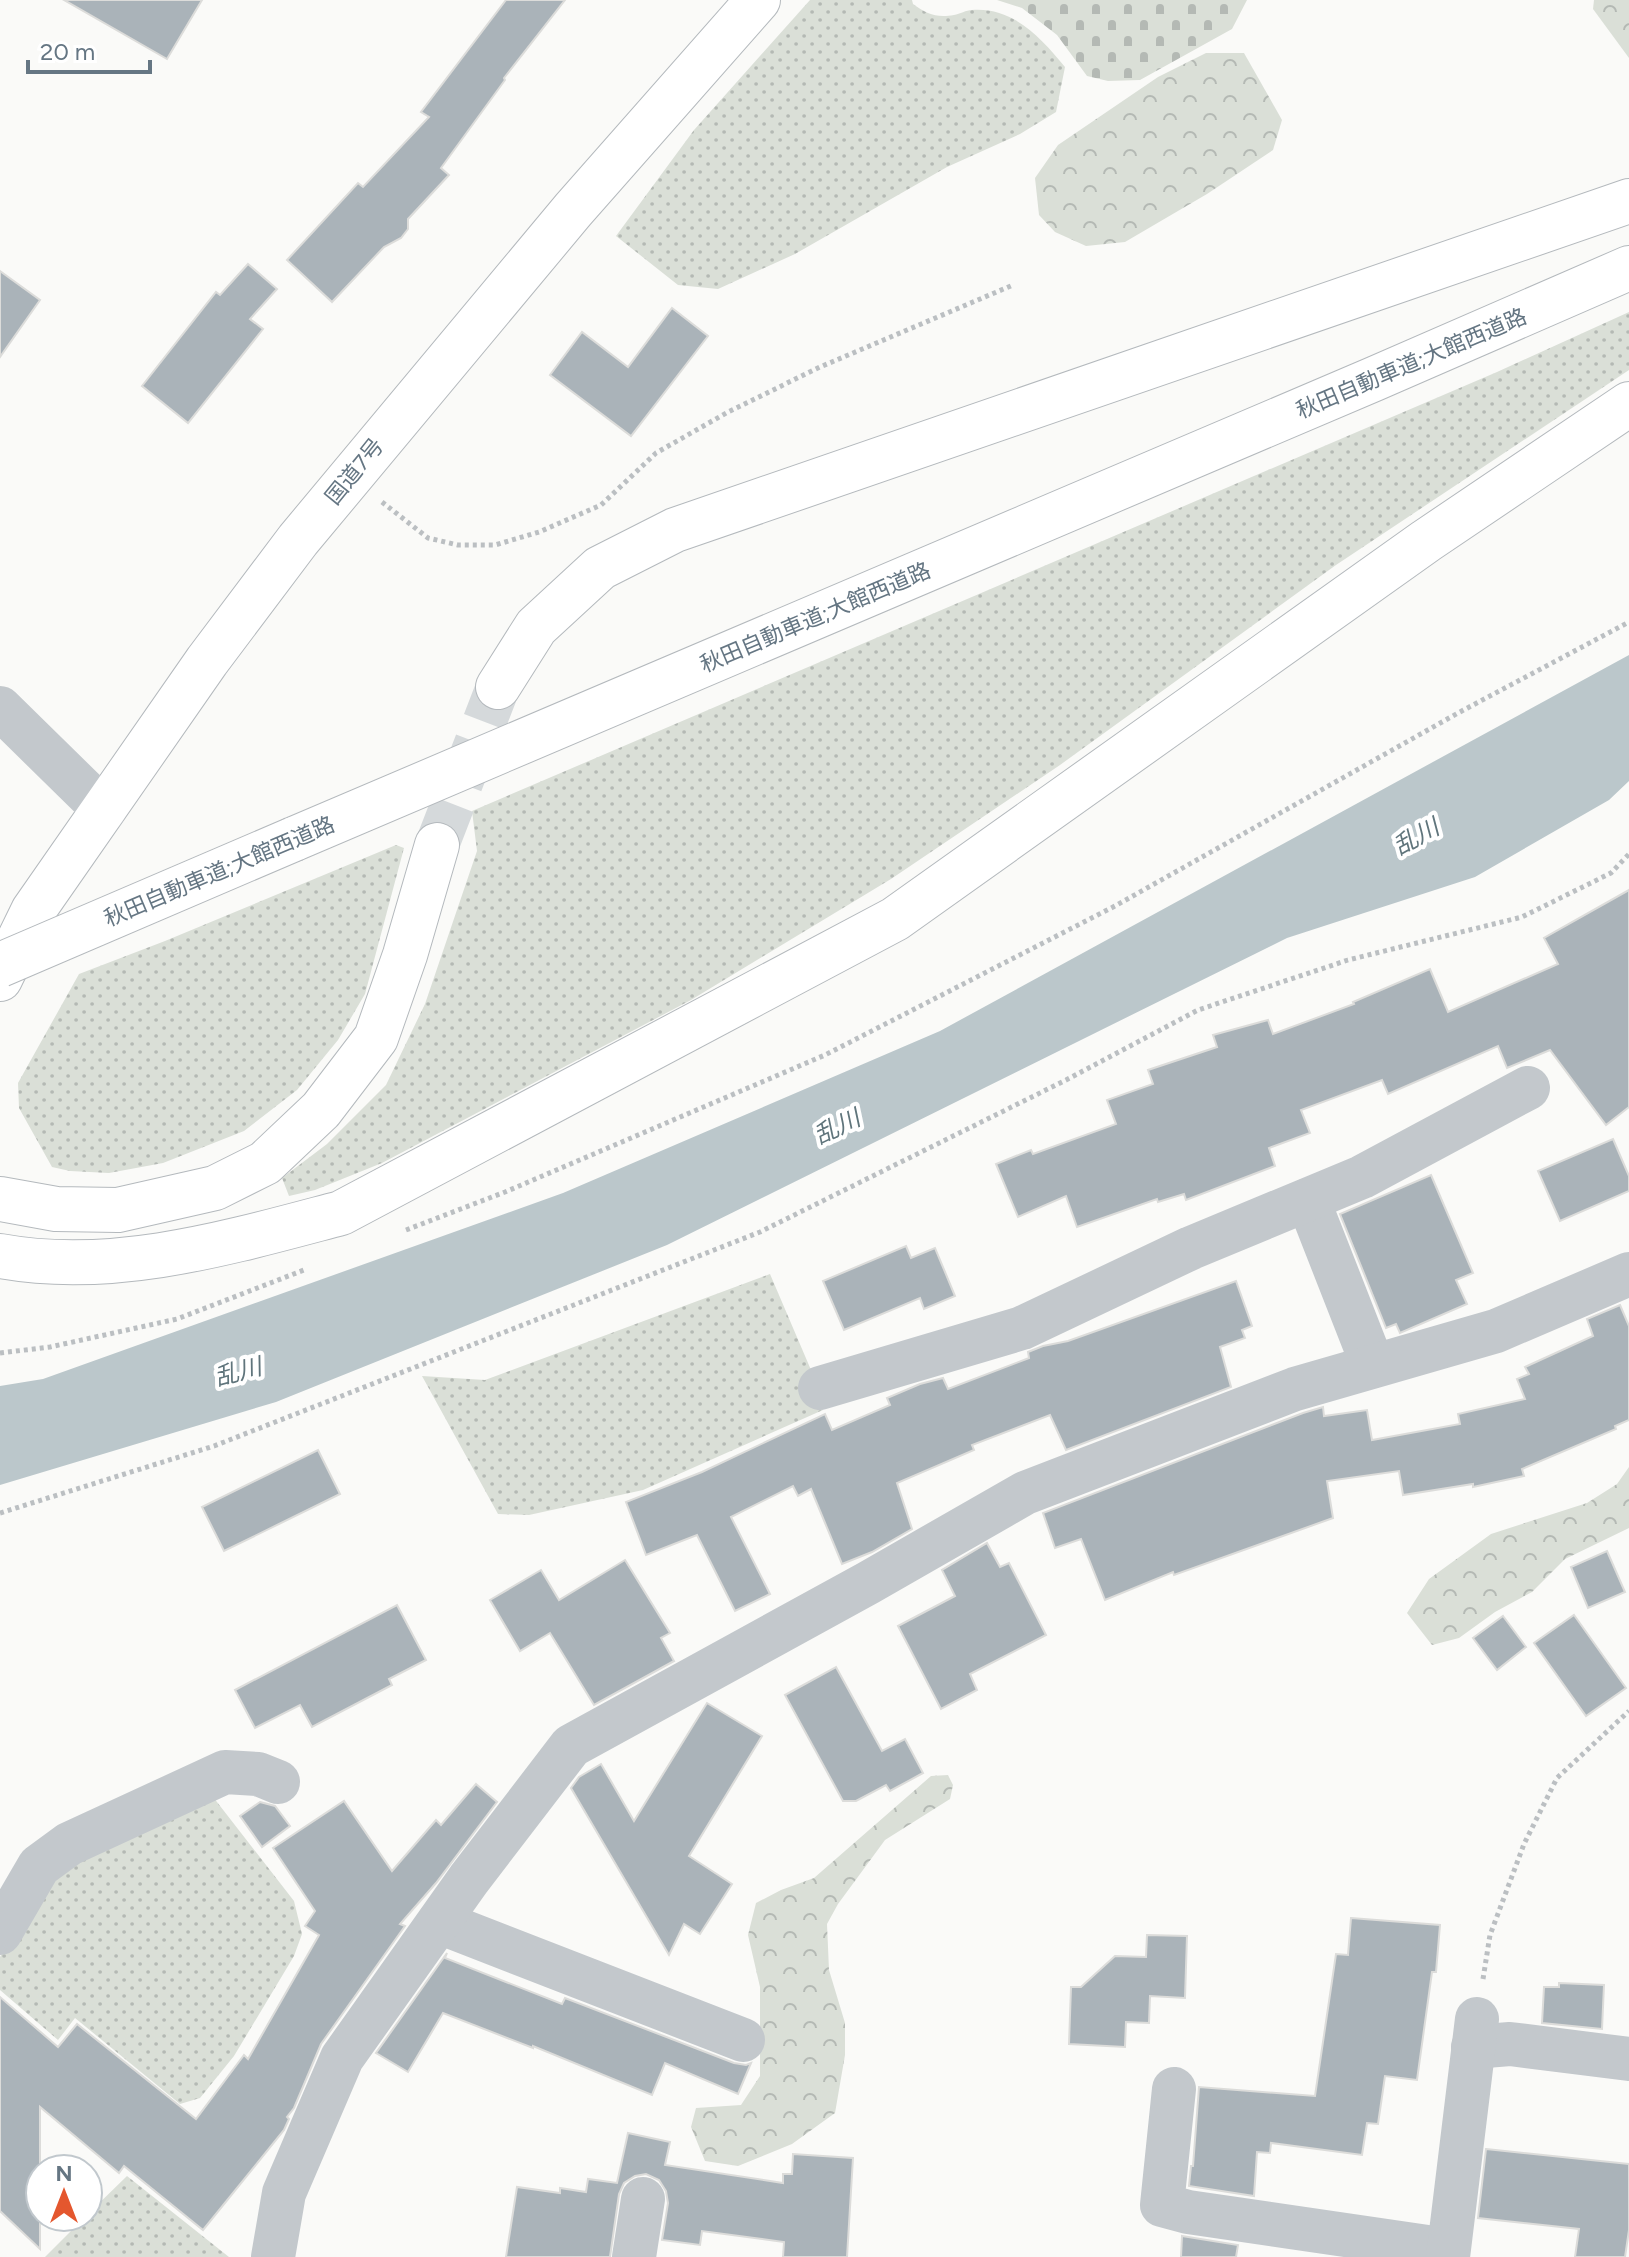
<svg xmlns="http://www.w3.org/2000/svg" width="1629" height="2257" viewBox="0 0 1629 2257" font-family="Figtree,'Noto Sans JP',sans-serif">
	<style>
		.green { fill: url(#green-dots) }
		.forest { fill: url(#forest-crowns) }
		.cemetery { fill: url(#cemetery-stones) }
		.water { fill: #bbc7cb }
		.building { fill: #aab3b9; stroke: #dcdcda; stroke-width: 2 }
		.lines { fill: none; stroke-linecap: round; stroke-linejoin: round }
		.highway-tunnel { stroke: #d5d9db; stroke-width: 44; stroke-dasharray: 44 22; stroke-linecap: butt }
		.highway-casing { stroke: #b4b9bd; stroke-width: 46 }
		.path { stroke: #bbbfc2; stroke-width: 5; stroke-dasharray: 4 4; stroke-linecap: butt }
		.minor { stroke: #c3c8cc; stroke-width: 44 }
		.highway { stroke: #fff; stroke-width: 44 }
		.highway-bridge-casing { stroke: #b4b9bd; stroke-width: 46; stroke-linecap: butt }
		.highway-bridge { stroke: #fff; stroke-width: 44 }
		.labels { text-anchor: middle; stroke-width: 8; stroke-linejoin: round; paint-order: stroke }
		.street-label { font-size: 22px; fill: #657683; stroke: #fff }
		.water-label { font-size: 24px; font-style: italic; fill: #60757c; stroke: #fff }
	</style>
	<defs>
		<pattern id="green-dots" width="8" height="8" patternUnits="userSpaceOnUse" patternTransform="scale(2)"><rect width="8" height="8" fill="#dadfd7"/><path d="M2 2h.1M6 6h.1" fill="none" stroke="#b4b9b4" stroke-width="1.8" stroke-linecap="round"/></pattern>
		<pattern id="forest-crowns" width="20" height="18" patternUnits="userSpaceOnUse" patternTransform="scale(2)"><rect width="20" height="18" fill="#dadfd7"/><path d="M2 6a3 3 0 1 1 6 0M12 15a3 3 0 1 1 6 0" fill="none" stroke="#b4b9b4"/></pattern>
		<pattern id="cemetery-stones" width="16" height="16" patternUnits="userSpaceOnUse" patternTransform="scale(2)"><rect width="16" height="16" fill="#dadfd7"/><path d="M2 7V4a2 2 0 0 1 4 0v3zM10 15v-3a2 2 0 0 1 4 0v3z" fill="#b4b9b4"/></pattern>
	</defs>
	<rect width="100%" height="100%" fill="#fafaf8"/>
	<g class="green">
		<path d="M810,0H912L913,4C927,14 936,18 954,15C960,14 966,10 972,10C1014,7 1041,38 1065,67L1056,112L1020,134L947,167L795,254L718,289L678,285L616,236L694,130Z"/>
		<path d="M1629,312V370L1336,565L1060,765L891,879L691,1000L382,1163L315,1190L289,1196L282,1178L327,1144L386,1085L425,1004L477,851L472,811L1497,372Z"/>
		<path d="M396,845L404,848L365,994L338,1040L297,1090L244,1131L163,1163L109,1173L70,1171L52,1167L19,1108L18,1083L79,974L165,941Z"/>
		<path d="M770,1274L811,1370L823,1410L643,1490L529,1515L498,1514L422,1376L485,1380Z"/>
		<path d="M210,1793L294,1901L302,1934L294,1956L234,2056L200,2098L180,2104L75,2018L58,2040L0,1990V1957L33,1897L58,1863Z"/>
		<path d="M127,2176L229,2257H45L85,2217H88V2214Z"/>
	</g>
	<g class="forest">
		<path d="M1594,0H1629V58L1593,9Z"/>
		<path d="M1206,53H1244L1282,120L1273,150L1207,194L1125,242L1086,246L1055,232L1039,215L1035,178L1058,145L1158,77Z"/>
		<path d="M1629,1467V1528L1565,1559L1532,1592L1495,1612L1459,1638L1432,1645L1407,1613L1429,1579L1491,1534L1587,1503L1617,1484Z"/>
		<path d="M948,1775L953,1785L950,1799L885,1840L838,1904L827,1924L829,1970L845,2023V2055L835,2113L792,2144L738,2166L705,2161L691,2127L696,2108L741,2105L760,2076V1987L748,1935L756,1903L781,1890L814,1878L931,1776Z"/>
	</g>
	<path class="cemetery" d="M997,0H1247L1232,29L1140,80L1108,81L1087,76L1057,35L1022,8Z"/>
	<path class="water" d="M1629,655V781L1609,800L1475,877L1287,938L667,1245L276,1402L0,1485V1386L43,1379L563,1193L940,1031Z"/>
	<g class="building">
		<path d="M64,0H202L167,59Z"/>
		<path d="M506,0H565L504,78L505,80L441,168L449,175L408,219V229L401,238L384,247L332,302L287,260L358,183L363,187L429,117L421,112Z"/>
		<path d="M248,264L277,289L250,319L263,329L188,423L142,386L216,292L220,295Z"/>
		<path d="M0,271L40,300L0,357Z"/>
		<path d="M672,308L708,336L631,436L550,375L582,332L628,367Z"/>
		<path d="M1629,890V1107L1606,1125L1550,1050L1507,1068L1498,1046L1388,1094L1382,1080L1301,1110L1310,1133L1269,1148L1275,1166L1186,1200L1184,1194L1158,1202L1157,1199L1077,1227L1066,1196L1018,1217L996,1164L1031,1150L1033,1154L1116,1124L1107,1100L1153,1084L1148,1070L1217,1047L1213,1035L1268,1020L1273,1034L1354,1004L1353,1002L1430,969L1448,1012L1558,964L1544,938Z"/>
		<path d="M1613,1139L1629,1176V1191L1560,1221L1538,1171Z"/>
		<path d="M1431,1175L1473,1273L1456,1280L1467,1304L1400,1333L1396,1324L1386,1328L1340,1214Z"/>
		<path d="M906,1246L911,1258L935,1248L955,1296L924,1309L920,1298L844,1330L823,1281Z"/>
		<path d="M1236,1281L1252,1326L1242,1330L1245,1338L1220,1347L1231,1387L1066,1450L1050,1415L972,1445L974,1450L897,1483L912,1529L872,1552L842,1564L811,1489L798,1496L793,1486L731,1517L770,1594L735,1611L697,1535L646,1555L626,1502L702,1472L825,1414L832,1430L890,1405L887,1398L920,1384L943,1378L948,1389L1029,1358L1028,1352L1043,1346L1068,1341Z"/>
		<path d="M1620,1305L1629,1326V1420L1615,1426L1616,1429L1522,1469L1524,1476L1473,1487V1484L1403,1495L1399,1471L1327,1481L1333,1518L1174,1575L1173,1572L1105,1600L1081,1539L1055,1548L1043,1513L1303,1413L1323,1407L1324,1416L1367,1410L1372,1440L1460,1424L1458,1414L1525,1399L1517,1379L1529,1374L1525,1367L1593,1336L1587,1319Z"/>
		<path d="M318,1450L340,1494L224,1551L202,1507Z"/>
		<path d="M987,1543L1000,1567L1009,1563L1046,1635L970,1674L977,1690L941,1709L898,1626L955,1596L942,1570Z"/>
		<path d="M1607,1551L1625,1592L1588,1608L1571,1567Z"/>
		<path d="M625,1560L670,1633L661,1638L674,1661L594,1705L550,1633L520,1651L490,1600L541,1570L559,1600Z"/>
		<path d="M397,1605L426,1660L389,1679L392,1685L312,1727L300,1705L255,1728L235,1690Z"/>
		<path d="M1574,1615L1626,1688L1586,1716L1534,1643Z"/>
		<path d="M1503,1616L1526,1647L1497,1670L1473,1638Z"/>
		<path d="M836,1667L882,1751L905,1739L923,1773L890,1791L886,1785L856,1801H843L785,1695Z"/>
		<path d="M707,1703L762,1736L689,1856L732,1884L700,1934L684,1924L669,1955L571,1788L579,1777L601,1764L634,1821Z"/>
		<path d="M476,1784L497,1802L436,1883L400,1924L405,1926L321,2044L294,2108L287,2117L289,2119L284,2130L203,2230L124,2166L119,2173L40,2107V2249L0,2211V1997L58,2047L77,2024L196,2119L244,2055L248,2059L319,1935L305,1926L315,1911L273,1848L344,1801L392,1871L436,1820L441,1825Z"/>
		<path d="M260,1802L275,1806L290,1826L262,1847L240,1816Z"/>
		<path d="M1351,1918L1440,1925L1436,1972H1432L1417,2080L1385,2076L1378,2124L1367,2123L1362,2155L1271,2143L1270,2153L1257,2152L1254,2196L1189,2186L1191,2166H1193L1199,2087L1315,2096L1336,1954L1348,1955Z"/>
		<path d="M1147,1935L1187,1936L1185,1998L1150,1996L1149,2023L1126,2022L1125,2047L1069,2044L1071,1987H1081L1115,1956L1146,1957Z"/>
		<path d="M447,1953L445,1958L562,2004L565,1998L734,2063L746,2065L751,2063L738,2094L665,2063L652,2095L533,2046V2048L443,2013L408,2072L376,2053Z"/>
		<path d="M1559,1983L1604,1985L1602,2029L1542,2023L1544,1987H1559Z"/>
		<path d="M628,2133L670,2142L665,2165L783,2183V2174H792L793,2154L853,2158L847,2257H783L784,2242L702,2231L700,2245L662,2240L668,2203L666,2191L659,2180L646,2174L635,2176L624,2183L619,2194L610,2257H506L517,2187L560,2193V2188L586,2192L588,2179L617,2183Z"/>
		<path d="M1486,2149L1629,2164V2230L1625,2257H1575L1579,2229L1478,2218Z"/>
		<path d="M1182,2236L1238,2245L1236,2257H1181Z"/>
	</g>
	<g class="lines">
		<path class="highway-tunnel" d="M437,845L498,687"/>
		<g class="highway-casing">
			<g id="highway">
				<path d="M498,687L536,627L600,568L675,530L1629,201"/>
				<path d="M294,839L1374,379L1629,268"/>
				<path d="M0,979L33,911L207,661L298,540L573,210L758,0"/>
				<path d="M0,1199L56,1209L118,1210L215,1188L265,1163L321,1110L376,1038L405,955L437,845"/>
				<path d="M0,1256C114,1277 231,1242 341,1213L895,919L1426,541L1629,404"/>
			</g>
		</g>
		<g class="path">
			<path d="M382,502L428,538L458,545H495L539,532L601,505L656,453L728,412L820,367L1013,285"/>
			<path d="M406,1230L505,1192L825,1055L1115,906L1458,713L1629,622"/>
			<path d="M0,1353L50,1347L177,1319L304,1270"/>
			<path d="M0,1513L214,1446L760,1232L1066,1080L1198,1010L1348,960L1522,917L1611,873L1629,854"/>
			<path d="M1483,1979L1490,1935L1524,1844L1557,1778L1629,1711"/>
		</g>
		<g class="minor">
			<path d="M0,708L104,810"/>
			<path d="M1308,1200L1373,1366"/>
			<path d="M820,1388L1022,1328L1191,1248L1362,1177L1528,1088"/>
			<path d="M439,1922L743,2040"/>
			<path d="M0,1933L39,1866L69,1844L225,1772L258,1774L278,1782"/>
			<path d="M1473,2047L1510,2044L1629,2059"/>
			<path d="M1174,2089L1162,2205L1188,2212L1448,2250"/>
			<path d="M273,2257L284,2193L342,2058L469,1879L571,1746L868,1583L1025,1493L1295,1389L1496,1331L1629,1274"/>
			<path d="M634,2257L643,2199"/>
			<path d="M1448,2257L1477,2019"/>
		</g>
		<use href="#highway" class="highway"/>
		<g class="highway-bridge-casing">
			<path id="highway-bridge" d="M0,965L294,839"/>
		</g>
		<use href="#highway-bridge" class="highway-bridge"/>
	</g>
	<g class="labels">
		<g class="street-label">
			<text transform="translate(1411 363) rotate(-23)" y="8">秋田自動車道;大館西道路</text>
			<text transform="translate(354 471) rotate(-51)" y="8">国道7号</text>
			<text transform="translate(815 617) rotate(-23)" y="8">秋田自動車道;大館西道路</text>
			<text transform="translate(219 871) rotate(-23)" y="8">秋田自動車道;大館西道路</text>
		</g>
		<g class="water-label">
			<text transform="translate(1416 837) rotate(-29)" y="8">乱川</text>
			<text transform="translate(837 1127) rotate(-26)" y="8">乱川</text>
			<text transform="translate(238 1372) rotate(-15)" y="8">乱川</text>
		</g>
	</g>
	<g transform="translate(64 2193)"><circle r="38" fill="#ffffff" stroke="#c1c8cd" stroke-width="2"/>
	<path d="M0-6L14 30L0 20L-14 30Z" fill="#e4572e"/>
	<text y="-12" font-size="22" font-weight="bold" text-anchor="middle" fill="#657683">N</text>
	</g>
	<path d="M28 60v12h122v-12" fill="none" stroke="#657683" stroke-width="4"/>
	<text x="40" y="60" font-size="24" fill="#657683" stroke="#ffffff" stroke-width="6" paint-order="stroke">20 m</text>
</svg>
